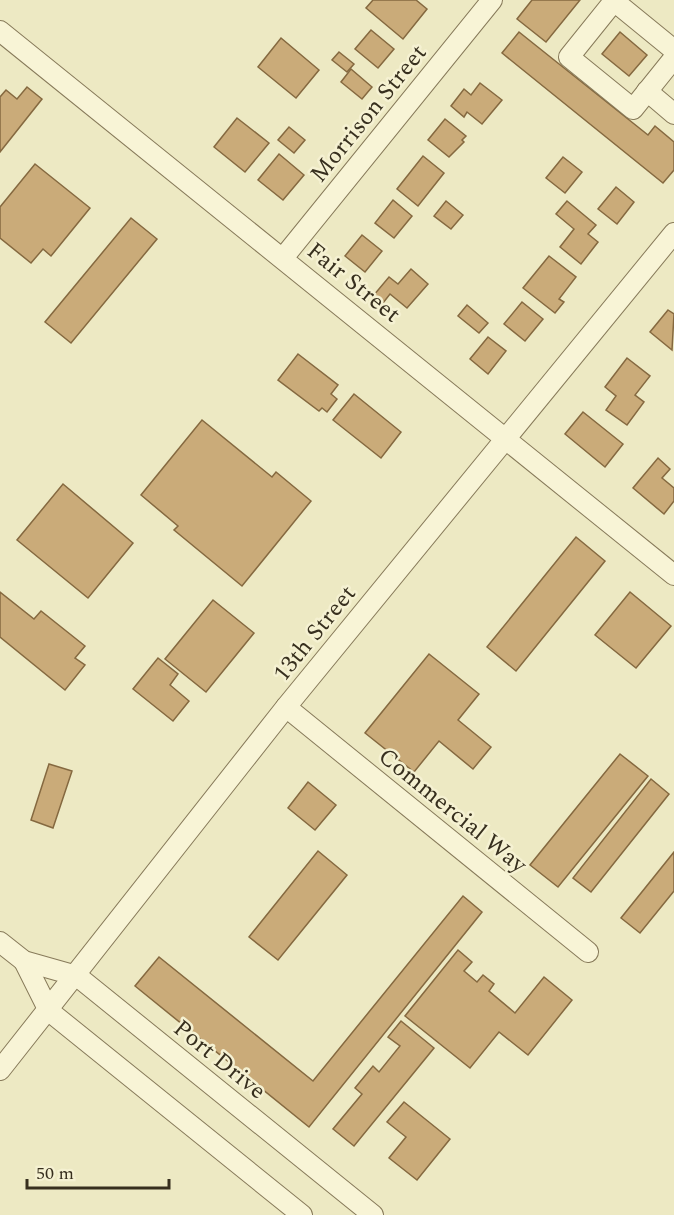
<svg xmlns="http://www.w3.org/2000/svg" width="674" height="1215" viewBox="0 0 674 1215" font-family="Spectral,serif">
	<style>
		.building { fill: #caab79; stroke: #856940; stroke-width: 1.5 }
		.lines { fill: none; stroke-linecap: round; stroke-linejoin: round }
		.minor-casing { stroke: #877a5a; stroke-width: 22 }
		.minor { stroke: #f8f4d6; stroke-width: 20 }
		.labels { text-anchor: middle; stroke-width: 5; stroke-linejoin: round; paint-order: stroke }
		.street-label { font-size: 24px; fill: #372f1e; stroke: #f5f1d2 }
	</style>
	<rect width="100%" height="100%" fill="#ede9c3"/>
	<g class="building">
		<path d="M373,0H416L427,9L403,39L366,8Z"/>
		<path d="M532,0H580L546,42L517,19Z"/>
		<path d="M371,30L394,49L378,68L355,49Z"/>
		<path d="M519,32L648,135L655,126L674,142V170L663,183L502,53Z"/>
		<path d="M620,32L647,55L629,76L602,54Z"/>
		<path d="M281,38L319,70L296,98L258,67Z"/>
		<path d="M339,52L354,64L347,72L332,60Z"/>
		<path d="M351,69L372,87L362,99L341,82Z"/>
		<path d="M480,83L502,100L482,124L467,112L464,117L451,106L464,89L471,95Z"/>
		<path d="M27,87L42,99L0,152V97L6,90L17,99Z"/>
		<path d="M237,118L269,143L245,172L214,147Z"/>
		<path d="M445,119L466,136L462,140L464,142L449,157L428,140Z"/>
		<path d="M289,127L305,140L294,153L278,140Z"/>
		<path d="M279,154L304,175L283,200L258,180Z"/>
		<path d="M423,156L444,173L418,206L397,189Z"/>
		<path d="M563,157L582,172L565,193L546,178Z"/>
		<path d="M35,164L90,208L51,256L43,249L31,263L0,238V207Z"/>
		<path d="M616,187L634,202L617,224L598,209Z"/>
		<path d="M393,200L412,216L394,238L375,223Z"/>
		<path d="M446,201L463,215L451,229L434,216Z"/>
		<path d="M567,201L596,225L588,234L598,242L581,264L560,247L574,229L556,214Z"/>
		<path d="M131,218L157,239L71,343L45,322Z"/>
		<path d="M362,235L382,251L365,272L345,256Z"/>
		<path d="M549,256L576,277L559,299L564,302L555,313L523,288Z"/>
		<path d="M411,269L428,284L407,308L390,294L383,303L373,296L389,277L398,284Z"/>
		<path d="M522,302L543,319L525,341L504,324Z"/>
		<path d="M467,305L488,323L479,333L458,316Z"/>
		<path d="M668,310L674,314L672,350L650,332Z"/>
		<path d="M488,337L506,351L488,374L470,359Z"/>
		<path d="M298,354L338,385L331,394L337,399L327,412L322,408L319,411L278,380Z"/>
		<path d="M627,358L650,376L635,395L644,402L627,425L606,410L616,396L605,387Z"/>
		<path d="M354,394L401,432L381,458L333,420Z"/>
		<path d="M583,412L623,444L605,467L565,434Z"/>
		<path d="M202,420L272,477L276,472L311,501L242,586L174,530L178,526L141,495Z"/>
		<path d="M658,458L670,469L662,478L674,488V501L664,514L633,488Z"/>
		<path d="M63,484L133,543L88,598L17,540Z"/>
		<path d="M576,537L605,561L516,671L487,647Z"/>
		<path d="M0,592L34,619L41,611L85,646L75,658L85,665L65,690L0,637Z"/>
		<path d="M630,592L671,626L636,668L595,635Z"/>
		<path d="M213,600L254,633L206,692L165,659Z"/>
		<path d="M429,654L479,694L458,720L491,747L473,769L439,741L414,772L365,733Z"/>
		<path d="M158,658L178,674L170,685L189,701L173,721L133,689Z"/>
		<path d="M620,754L648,776L558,887L530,865Z"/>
		<path d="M49,764L72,771L53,828L31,820Z"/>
		<path d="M651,779L669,794L591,892L573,878Z"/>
		<path d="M308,782L336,805L315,830L288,808Z"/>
		<path d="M318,851L347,875L278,960L249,937Z"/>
		<path d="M674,852V891L640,933L621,918Z"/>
		<path d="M463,896L482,912L309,1127L135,986L159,957L313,1081Z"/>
		<path d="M458,950L472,962L464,971L477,982L483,975L494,984L489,991L515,1013L544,977L572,1000L528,1055L499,1032L470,1068L405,1016Z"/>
		<path d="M401,1021L434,1048L354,1146L333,1129L362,1094L355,1088L373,1066L379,1072L400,1046L388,1037Z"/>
		<path d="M404,1102L450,1139L417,1180L389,1158L406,1137L387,1122Z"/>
	</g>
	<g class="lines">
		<g class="minor-casing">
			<g id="minor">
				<path d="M0,31L674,575"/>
				<path d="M674,50L614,1L569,57L633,109L674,58"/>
				<path d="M647,91L674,114"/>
				<path d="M283,258L492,0"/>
				<path d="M286,707L588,952"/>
				<path d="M0,942L24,961L77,976L373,1215"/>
				<path d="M24,961L49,1011L302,1215"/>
				<path d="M0,1070L286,707L674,233"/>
			</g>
		</g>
		<use href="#minor" class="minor"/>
	</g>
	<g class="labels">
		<g class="street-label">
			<text transform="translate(368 113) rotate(-51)" y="8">Morrison Street</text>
			<text transform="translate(354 282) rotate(39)" y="8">Fair Street</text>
			<text transform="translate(314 633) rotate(-51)" y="8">13th Street</text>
			<text transform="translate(453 810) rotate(39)" y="8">Commercial Way</text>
			<text transform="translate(220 1059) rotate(39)" y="8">Port Drive</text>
		</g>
	</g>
	<path d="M27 1179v9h142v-9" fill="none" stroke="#372f1e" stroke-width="3"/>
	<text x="36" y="1179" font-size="18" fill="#372f1e" stroke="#f5f1d2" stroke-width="4.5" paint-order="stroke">50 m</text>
</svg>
